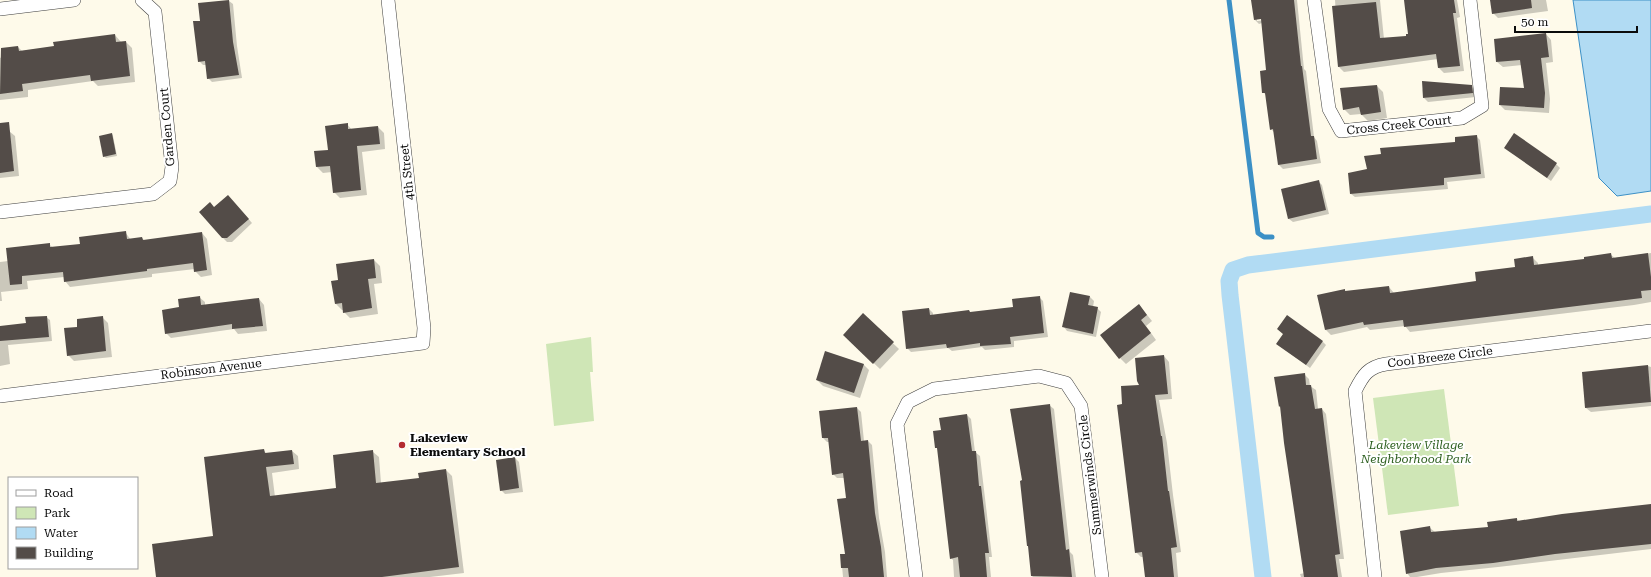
<svg xmlns="http://www.w3.org/2000/svg" width="1651" height="577" viewBox="0 0 1651 577" font-family="'Roboto Serif',serif">
	<style>
		.green { fill: #cfe6b6 }
		.water { fill: #b1dbf3; stroke: #3c90c6 }
		.shadow { fill: #0003; fill-rule: evenodd }
		.lines { fill: none; stroke-linecap: round; stroke-linejoin: round }
		.stream { stroke: #3c90c6; stroke-width: 5 }
		.canal { stroke: #b1dbf3; stroke-width: 17 }
		.building { fill: #534c48 }
		.minor-casing { stroke: #3e3e3e; stroke-width: 14 }
		.minor { stroke: #fff; stroke-width: 13 }
		.poi-dot { fill: #b42b32; stroke: #fff; stroke-width: 1.5 }
		.labels { text-anchor: middle; stroke-width: 4; stroke-linejoin: round; paint-order: stroke }
		.street-label { font-size: 12px; fill: #0b0b0b; stroke: #fff }
		.poi-label { font-size: 12px; font-weight: bold; fill: #0b0b0b; stroke: #fff; text-anchor: start }
		.park-label { font-size: 12px; font-style: italic; fill: #2d5f1f; stroke: #fff }
	</style>
	<rect width="100%" height="100%" fill="#fefaea"/>
	<g class="green">
		<path d="M591,337L593,372H590L594,421L554,426L546,344Z"/>
		<path d="M1444,389L1459,506L1388,515L1373,398Z"/>
	</g>
	<path class="water" d="M1573,0H1651V191L1617,196L1599,178Z"/>
	<g class="shadow">
		<path d="M1252,0H1297L1304,69L1306,71L1314,137L1317,141L1321,163L1283,169L1279,165L1274,132L1271,129L1267,96L1263,92L1267,71L1262,23L1259,24L1255,20ZM1265,18L1266,20L1257,21V19Z"/>
		<path d="M1335,0H1380L1384,39L1407,37L1409,35L1405,0H1457L1460,17L1457,18L1464,71L1444,73L1439,68L1438,59L1344,72L1339,67Z"/>
		<path d="M1491,0H1546L1548,11L1498,18L1493,13Z"/>
		<path d="M229,1L233,4L237,46L242,78L212,82L208,78L207,65H203L199,61L201,22Z"/>
		<path d="M1546,34L1551,40L1553,62L1546,63L1550,99L1549,113L1505,110L1500,105L1525,89L1522,65L1503,67L1497,62Z"/>
		<path d="M115,35L121,42H126L132,48L135,82L98,86L93,81L28,90V97L0,100V58L18,47L22,51L55,47Z"/>
		<path d="M1377,86L1383,92L1387,118L1368,121L1361,114L1350,115L1344,109Z"/>
		<path d="M1471,86L1475,90L1476,97L1428,102L1424,98Z"/>
		<path d="M347,124L352,130L378,127L384,133L385,149L362,152L367,195L340,198L334,192L332,172L323,173L317,167Z"/>
		<path d="M9,131L15,136L19,176L0,178V132Z"/>
		<path d="M112,134L113,136L117,156L106,158L104,156Z"/>
		<path d="M1476,136L1480,140L1485,178L1447,182L1448,189L1355,197L1351,194L1368,169Z"/>
		<path d="M1505,148L1556,164L1560,168L1551,181Z"/>
		<path d="M1318,181L1322,185L1329,214L1293,222L1289,219Z"/>
		<path d="M232,200L252,223L232,242H227L223,238L214,208Z"/>
		<path d="M125,232L131,240L142,238L145,241L202,233L207,239L212,275L201,277L195,271V269L152,274V277L70,287L65,281L64,277L27,281L28,289L1,292L2,301H0V262L8,261L49,244L53,248L81,245Z"/>
		<path d="M1651,253V302L1634,305L1410,332L1405,326L1370,330L1367,327L1331,335L1326,330L1318,296L1345,290L1346,292L1389,287L1394,293L1477,282L1516,268L1532,257L1538,263V265L1585,260L1611,255L1615,258Z"/>
		<path d="M374,260L380,266L382,283L374,284L378,314L350,318L344,312L343,310H342L336,304L333,282L340,281Z"/>
		<path d="M1071,293L1090,297L1094,301L1093,307L1097,308L1101,312L1096,337L1067,331L1064,327Z"/>
		<path d="M199,297L205,302V306L259,299L264,305L267,331L238,334L234,329L171,338L166,333Z"/>
		<path d="M1039,297L1043,301L1048,337L1014,341V347L985,350L982,347L952,351L948,348L911,352L907,348L929,309L933,313V316L969,311L971,313L1014,308Z"/>
		<path d="M1139,305L1152,321L1146,326L1156,340L1126,364L1120,358Z"/>
		<path d="M863,315L899,349L880,369L844,335Z"/>
		<path d="M46,317L50,320L52,341L8,345L10,364L0,366V327L27,324Z"/>
		<path d="M102,317L108,323L112,357L74,361L68,355L79,328Z"/>
		<path d="M1323,342L1326,345L1310,368L1277,344Z"/>
		<path d="M1164,356L1169,362L1172,399L1159,400L1167,443L1173,495L1181,552L1176,553L1178,577H1146L1144,557H1141L1136,552L1124,405L1141,385Z"/>
		<path d="M863,364L869,370L860,398L823,386L817,380Z"/>
		<path d="M1648,366L1651,367V406L1591,412L1586,408L1583,373Z"/>
		<path d="M1304,374L1309,379L1310,386L1316,390L1318,409H1322L1326,414L1344,559H1339L1342,577H1301L1300,574L1305,573L1281,408L1280,406Z"/>
		<path d="M1049,405L1054,409L1070,552L1073,555L1076,577H1033L1032,576Z"/>
		<path d="M857,408L861,412L864,441H868L872,445L879,518L885,552L887,577H843L841,555H846L847,499L845,478H837L833,474L830,442H827L823,438L820,412Z"/>
		<path d="M967,415L971,419L975,452L980,456L992,557H989L991,577H954L953,560L951,558L938,449L936,447L942,431Z"/>
		<path d="M264,451L267,454L292,451L298,456L299,469L272,473L275,497L338,489L373,452L379,457L381,483L420,479L446,470L452,476L464,573L430,577H157L215,537Z"/>
		<path d="M515,458L519,462L523,492L505,494L501,490Z"/>
		<path d="M1651,505V549L1498,567L1441,573L1417,577H1410L1407,573L1430,528L1435,532L1489,528L1517,519L1519,521Z"/>
	</g>
	<g class="lines">
		<path class="stream" d="M1229,0L1258,233L1264,237H1272"/>
		<path class="canal" d="M1263,577L1230,295L1229,281L1233,270L1248,265L1651,214"/>
	</g>
	<g class="building">
		<path d="M229,0L233,42L239,75L207,79L205,61L198,62L193,21H200L198,3Z"/>
		<path d="M1251,0H1294L1301,66H1302L1311,136H1314L1317,159L1278,165L1273,129L1270,130L1265,93H1262L1260,71L1266,70L1261,19L1254,20Z"/>
		<path d="M1404,0H1454L1456,13H1453L1460,66L1438,68L1436,54L1338,67L1332,6L1376,2L1380,38L1406,36V34H1408Z"/>
		<path d="M1490,0H1531L1532,8L1492,14Z"/>
		<path d="M1546,33L1549,57L1541,58L1545,93L1544,108L1499,105L1500,87L1524,88L1520,60L1496,62L1494,39Z"/>
		<path d="M115,34L116,42L126,41L130,76L91,81L90,75L22,84L23,91L0,94L1,48L18,46L19,51L54,46L53,42Z"/>
		<path d="M1422,81L1472,85L1473,93L1423,98Z"/>
		<path d="M1377,85L1381,112L1361,115L1359,107L1343,110L1340,88Z"/>
		<path d="M9,122L14,171L0,173V123Z"/>
		<path d="M348,123V129L378,126L380,144L357,146L361,190L333,193L330,166L316,167L314,151L328,150L325,126Z"/>
		<path d="M112,133L116,154L103,157L99,136Z"/>
		<path d="M1514,133L1557,163L1547,178L1504,148Z"/>
		<path d="M1477,135L1481,174L1444,178V185L1350,194L1348,173L1367,169L1364,156L1381,154L1380,148L1455,142V137Z"/>
		<path d="M1319,180L1326,210L1288,219L1281,189Z"/>
		<path d="M228,195L249,219L227,238H222L199,212L210,202L214,207Z"/>
		<path d="M126,231L127,239L142,237L143,240L202,232L207,270L194,272L193,263L147,269V271L64,282L63,272L22,276V284L10,285L6,248L50,243V247L80,244L79,237Z"/>
		<path d="M1611,253L1612,258L1648,253L1651,277V290L1641,291L1642,298L1404,327L1403,320L1364,325L1363,322L1325,330L1317,295L1345,289V291L1389,286L1390,293L1434,287L1476,281L1475,272L1515,267L1514,259L1533,256L1534,265L1584,259V257Z"/>
		<path d="M374,259L376,278L368,279L372,308L343,313L342,303L335,304L331,281L338,280L336,264Z"/>
		<path d="M1070,292L1090,296L1088,305L1098,307L1093,334L1062,327Z"/>
		<path d="M200,296L201,305L259,298L263,326L232,329V324L165,334L162,310L179,307L178,299Z"/>
		<path d="M1040,296L1044,333L1010,337L1011,344L980,346V343L947,348L946,344L906,349L902,311L929,308L930,315L969,310L970,312L1013,307L1012,299Z"/>
		<path d="M1139,304L1147,315L1141,320L1151,333L1119,359L1100,335Z"/>
		<path d="M863,313L894,342L873,364L843,335Z"/>
		<path d="M1287,315L1323,341L1306,365L1276,344L1283,334L1277,329Z"/>
		<path d="M47,316L49,337L0,341V326L26,323L25,317Z"/>
		<path d="M103,316L106,351L67,356L64,328L77,327V319Z"/>
		<path d="M825,351L864,364L854,393L816,380Z"/>
		<path d="M1164,355L1168,394L1155,395L1161,436H1162L1168,491H1169L1177,547L1171,548L1174,577H1145L1142,552L1135,553L1117,405L1122,404L1121,386L1139,385L1137,381L1135,358Z"/>
		<path d="M1648,365L1651,402L1585,408L1582,372Z"/>
		<path d="M1305,373L1306,385H1311L1315,409L1322,408L1340,554L1335,555L1338,577H1304L1284,443L1280,406L1279,407L1274,377Z"/>
		<path d="M1050,404L1066,550L1069,549L1072,577L1031,576L1028,546H1027L1020,481L1022,480L1010,409Z"/>
		<path d="M857,407L861,441L868,440L875,513L881,547L884,577H849L848,568H841L840,554H845L837,499L846,498L843,473L832,475L828,438H822L819,411Z"/>
		<path d="M967,414L972,451H976L979,486H981L989,553H985L987,577H960L958,557L950,559L937,448H935L933,431L941,430L939,418Z"/>
		<path d="M264,449L265,453L292,450L294,464L266,467L270,496L336,488L333,455L373,450L376,483L419,478L418,473L446,469L459,567L382,577H156L152,544L213,536L204,457Z"/>
		<path d="M515,457L519,488L500,491L496,460Z"/>
		<path d="M1651,504V544L1555,554L1493,563L1436,568L1406,574L1400,531L1430,526L1431,532L1488,527L1487,522L1517,518V521L1562,514Z"/>
	</g>
	<g class="lines">
		<g class="minor-casing">
			<g id="minor">
				<path d="M1314,0L1329,109L1341,131L1462,118L1482,106L1470,0"/>
				<path d="M0,9L74,0"/>
				<path d="M0,212L153,194L170,181L172,167L155,12L142,0"/>
				<path d="M0,396L423,343L424,328L388,0"/>
				<path d="M916,577L897,424L908,402L934,389L1039,376L1066,383L1081,406L1102,577"/>
				<path d="M1375,577L1355,391C1363,375 1368,367 1386,364L1651,331"/>
			</g>
		</g>
		<use href="#minor" class="minor"/>
	</g>
	<circle class="poi-dot" cx="402" cy="445" r="4"/>
	<g class="labels">
		<g class="street-label">
			<text transform="translate(1399 125) rotate(-6)" y="4">Cross Creek Court</text>
			<text transform="translate(167 127) rotate(-95)" y="4">Garden Court</text>
			<text transform="translate(407 172) rotate(-96)" y="4">4th Street</text>
			<text transform="translate(1440 357) rotate(-7)" y="4">Cool Breeze Circle</text>
			<text transform="translate(211 369) rotate(-7)" y="4">Robinson Avenue</text>
			<text transform="translate(1090 475) rotate(-97)" y="4">Summerwinds Circle</text>
		</g>
		<g class="poi-label">
			<text x="410" y="442">Lakeview<tspan x="410" dy="14">Elementary School</tspan></text>
		</g>
		<g class="park-label">
			<text x="1416" y="449">Lakeview Village<tspan x="1416" dy="14">Neighborhood Park</tspan></text>
		</g>
	</g>
	<rect x="8" y="477" width="130" height="92" fill="#ffffff" stroke="#9d9d9d"/>
	<rect x="16" y="490" width="20" height="6" fill="#ffffff" stroke="#9d9d9d"/>
	<text x="44" y="497" font-size="12" fill="#0b0b0b">Road</text>
	<rect x="16" y="507" width="20" height="12" fill="#cfe6b6" stroke="#9d9d9d"/>
	<text x="44" y="517" font-size="12" fill="#0b0b0b">Park</text>
	<rect x="16" y="527" width="20" height="12" fill="#b1dbf3" stroke="#9d9d9d"/>
	<text x="44" y="537" font-size="12" fill="#0b0b0b">Water</text>
	<rect x="16" y="547" width="20" height="12" fill="#534c48" stroke="#9d9d9d"/>
	<text x="44" y="557" font-size="12" fill="#0b0b0b">Building</text>
	<path d="M1515 26v6h122v-6" fill="none" stroke="#0b0b0b" stroke-width="2"/>
	<text x="1521" y="26" font-size="12" fill="#0b0b0b" stroke="#ffffff" stroke-width="3" paint-order="stroke">50 m</text>
</svg>
